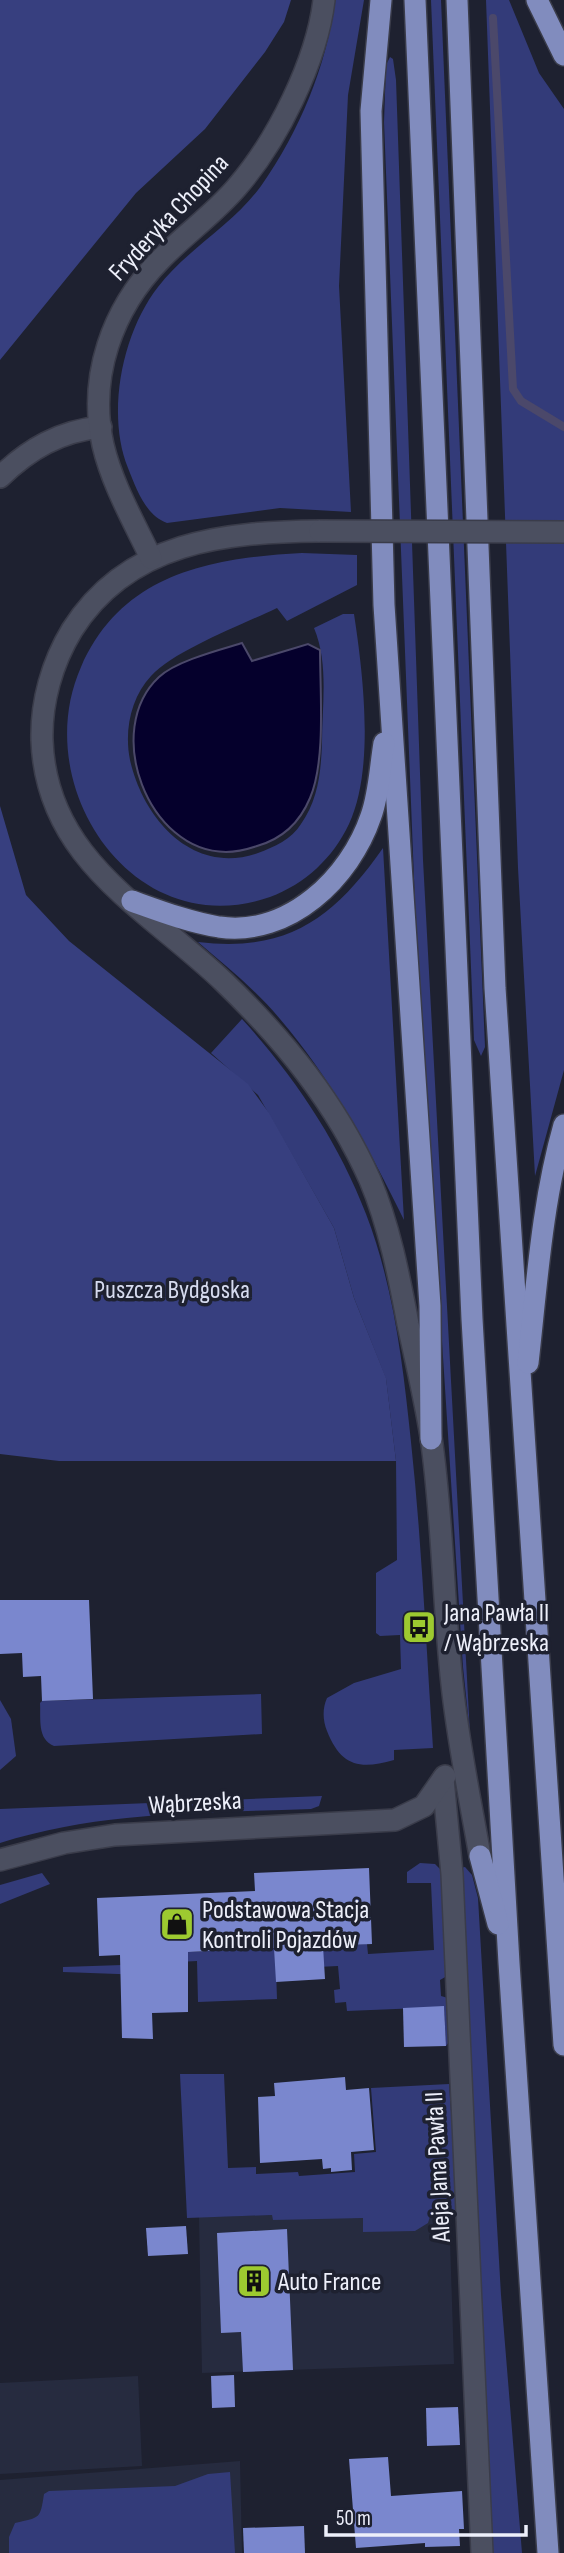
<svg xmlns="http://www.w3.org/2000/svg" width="564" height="2553" viewBox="0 0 564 2553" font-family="'Sofia Sans Condensed',sans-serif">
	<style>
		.built { fill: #262b3f }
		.green { fill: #333b79 }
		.forest { fill: #373f7f }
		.water { fill: #05002c; stroke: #4b486a; stroke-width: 2 }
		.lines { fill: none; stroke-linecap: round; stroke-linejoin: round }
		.stream { stroke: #4b486a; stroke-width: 8 }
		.building { fill: #7a87ce }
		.minor-casing { stroke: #3a3c4a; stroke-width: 24 }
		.major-casing { stroke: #3a3c4a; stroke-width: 24 }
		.minor { stroke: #4b4f60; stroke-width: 21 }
		.major { stroke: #818cbe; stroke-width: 21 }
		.minor-bridge-casing { stroke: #3a3c4a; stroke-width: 24; stroke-linecap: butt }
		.minor-bridge { stroke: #4b4f60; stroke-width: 21 }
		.labels { text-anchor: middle; stroke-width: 7; stroke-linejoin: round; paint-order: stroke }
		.street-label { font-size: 26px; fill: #edeffa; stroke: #1e2130 }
		.park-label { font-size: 26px; fill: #d6dbef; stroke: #1e2130 }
		.poi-label { font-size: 26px; fill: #edeffa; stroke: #1e2130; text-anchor: start }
	</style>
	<rect width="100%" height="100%" fill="#1e2130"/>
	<g class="built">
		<path d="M449,2210L454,2364L202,2373L199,2217Z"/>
		<path d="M138,2376L142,2466L0,2474V2383Z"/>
		<path d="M240,2461L242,2553H0V2480Z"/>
	</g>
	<g class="green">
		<path d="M335,0H364L348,95L339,286L351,512L280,508L167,523C145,515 136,488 128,468C106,414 122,333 158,287C186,250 234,224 261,186C299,132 327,66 335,0Z"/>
		<path d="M431,0H441L485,1047L481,1056L474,1040Z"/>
		<path d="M486,0H509L539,73L564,109V1070L535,1176L518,868Z"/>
		<path d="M390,57L393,59L396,80L423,860L470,1734L463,1667L417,954L384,122L386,65Z"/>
		<path d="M302,553L357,555V585L287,621L277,608C244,624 175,650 151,676C131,697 124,731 130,760C143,818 192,876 258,853C274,847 292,839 301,824C318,800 321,772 322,743C322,705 329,664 314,628L343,614H354C363,673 375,768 349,824C333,858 305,884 270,897C134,945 28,787 81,667C122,573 211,558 302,553Z"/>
		<path d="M383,848L404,1220C369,1148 332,1080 280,1019C256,990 226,966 198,942C287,953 334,918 383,848Z"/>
		<path d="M242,1019C294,1076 338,1141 366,1214C394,1287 403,1365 411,1442C422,1544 426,1646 433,1748L394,1750V1760C359,1770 341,1766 327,1731C323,1721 322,1709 327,1698L354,1683L401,1669L400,1635L380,1636L376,1633V1573L397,1560L396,1461L386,1379L354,1298L334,1228L258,1095L211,1053Z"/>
		<path d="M261,1694L262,1734L54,1746C37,1739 41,1719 40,1703L42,1701Z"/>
		<path d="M0,1700L11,1719L16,1756L0,1770Z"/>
		<path d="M322,1796L319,1806L311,1809C206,1813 101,1811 0,1843V1809Z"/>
		<path d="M420,1863L435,1864L444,1873L447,1976L440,1980L441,1996L448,1998L449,2042L446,2046L444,2007L347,2011L346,2002L335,2003L334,1990L340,1989L338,1966L276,1969L277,1999L198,2002L197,1961L160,1963L145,1975L63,1972V1967L122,1965V1955L367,1944L368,1954L434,1950L431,1883H407V1872Z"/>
		<path d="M465,1867L472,1875L478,1898L501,2295L522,2553H491L460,1868Z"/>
		<path d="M42,1873L50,1884L0,1904V1885Z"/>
		<path d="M180,2074H224L228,2168L256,2167V2174L298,2172L299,2176L355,2172L354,2154L376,2152L371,2088L449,2084L458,2210H432L428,2223L415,2231L363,2232V2218L273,2220L272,2215L187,2218Z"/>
		<path d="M230,2472L235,2553H9V2537L15,2523C41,2517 40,2519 44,2494L49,2491L175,2486L208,2474Z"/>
	</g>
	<g class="forest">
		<path d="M0,0H291L284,22L265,52L205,129L136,193L0,360Z"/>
		<path d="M0,806L26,895L69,941L248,1084L269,1113L334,1228L354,1298L386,1378L396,1461H59L0,1454Z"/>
	</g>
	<path class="water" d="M242,643L252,661L308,644L320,650C320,692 326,761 310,798C300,822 282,839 257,846C248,849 236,852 226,852C148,852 102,730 159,677C176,661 219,650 242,643Z"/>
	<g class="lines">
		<path class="stream" d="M493,18L513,389L521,401L564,427"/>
	</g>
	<g class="building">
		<path d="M0,1600H89L93,1699L42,1701L41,1676L23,1677L22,1653L0,1654Z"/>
		<path d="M369,1868L372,1944L323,1946L325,1979L276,1982L274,1948L188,1952V2012L152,2013L153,2039L122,2038L120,1955L99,1956L97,1898L255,1891L254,1873Z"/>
		<path d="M444,2006L446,2046L404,2047L403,2008Z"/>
		<path d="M345,2077L346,2090L369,2088L374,2150L351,2152L352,2170L331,2172V2168L323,2169L322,2159L260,2163L258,2097L275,2096L274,2083Z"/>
		<path d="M186,2226L188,2254L148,2256L146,2228Z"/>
		<path d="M287,2229L293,2370L243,2372L241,2332L221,2333L217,2233Z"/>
		<path d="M234,2375L235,2407L212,2408L211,2376Z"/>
		<path d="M458,2407L460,2445L427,2446L426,2408Z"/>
		<path d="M388,2457L391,2496L462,2491L464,2529H459L460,2546L425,2547V2543L356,2548L349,2459Z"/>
		<path d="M304,2526L305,2553H244L243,2528Z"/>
	</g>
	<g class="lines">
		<g class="minor-casing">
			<g id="minor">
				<path d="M0,477C29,449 60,431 101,427"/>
				<path d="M320,531C225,532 128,541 72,630C52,663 41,702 42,740C46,860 147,908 224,982C284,1040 336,1103 370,1180C389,1225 399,1276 408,1324C416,1361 425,1399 431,1437C443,1519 443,1603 452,1684C458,1742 470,1799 480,1856"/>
				<path d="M151,558C134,522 112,484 103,445C88,377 112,309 160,260C185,234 214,214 237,187C277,141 317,61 324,0"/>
				<path d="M443,1779L452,1874L482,2553"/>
				<path d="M0,1860L64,1843L115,1835L395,1820L424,1806L445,1776"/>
			</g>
		</g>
		<g class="major-casing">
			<g id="major">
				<path d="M381,0L371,111L384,605L430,1306L431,1439"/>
				<path d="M415,0L472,1319L509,1963L548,2553"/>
				<path d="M457,0L495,988L564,2045"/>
				<path d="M537,0L564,55"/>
				<path d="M132,901C160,911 189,922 219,927C289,937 350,878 371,816C379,794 380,767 384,743"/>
				<path d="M528,1363C537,1283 542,1202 564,1125"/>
				<path d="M480,1856L498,1924"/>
			</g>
		</g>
		<use href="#minor" class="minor"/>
		<use href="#major" class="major"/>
		<g class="minor-bridge-casing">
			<path id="minor-bridge" d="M320,531L564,532"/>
		</g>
		<use href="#minor-bridge" class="minor-bridge"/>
	</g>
	<defs>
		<g id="bus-square" transform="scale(1.75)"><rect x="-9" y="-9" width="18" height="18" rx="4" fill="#9dca30" stroke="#1e2130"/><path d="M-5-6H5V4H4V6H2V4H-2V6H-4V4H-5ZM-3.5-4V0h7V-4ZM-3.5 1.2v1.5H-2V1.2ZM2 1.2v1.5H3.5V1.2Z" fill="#111"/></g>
		<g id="shop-square" transform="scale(1.75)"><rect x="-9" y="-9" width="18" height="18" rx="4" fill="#9dca30" stroke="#1e2130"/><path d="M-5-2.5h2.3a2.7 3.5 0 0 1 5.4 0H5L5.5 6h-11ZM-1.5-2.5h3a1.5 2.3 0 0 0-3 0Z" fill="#111"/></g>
		<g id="building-square" transform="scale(1.75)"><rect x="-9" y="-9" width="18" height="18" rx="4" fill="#9dca30" stroke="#1e2130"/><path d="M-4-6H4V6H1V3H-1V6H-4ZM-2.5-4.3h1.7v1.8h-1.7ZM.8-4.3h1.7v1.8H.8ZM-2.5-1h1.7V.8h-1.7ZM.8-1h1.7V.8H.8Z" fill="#111"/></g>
	</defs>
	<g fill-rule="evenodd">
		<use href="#bus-square" x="419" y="1627"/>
		<use href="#shop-square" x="177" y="1924"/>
		<use href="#building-square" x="254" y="2281"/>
	</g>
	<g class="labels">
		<g class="street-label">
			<text transform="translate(168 217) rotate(-47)" y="9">Fryderyka Chopina</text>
			<text transform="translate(195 1802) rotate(-3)" y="9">Wąbrzeska</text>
			<text transform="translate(437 2167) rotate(-93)" y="9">Aleja Jana Pawła II</text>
		</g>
		<g class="park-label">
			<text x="172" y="1298">Puszcza Bydgoska</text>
		</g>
		<g class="poi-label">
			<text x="444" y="1621">Jana Pawła II<tspan x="444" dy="30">/ Wąbrzeska</tspan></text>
			<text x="202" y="1918">Podstawowa Stacja<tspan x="202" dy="30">Kontroli Pojazdów</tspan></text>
			<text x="278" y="2290">Auto France</text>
		</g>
	</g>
	<path d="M326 2525v10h200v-10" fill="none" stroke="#edeffa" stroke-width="3.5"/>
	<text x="336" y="2525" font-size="21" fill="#edeffa" stroke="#1e2130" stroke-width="5" paint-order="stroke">50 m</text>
</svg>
